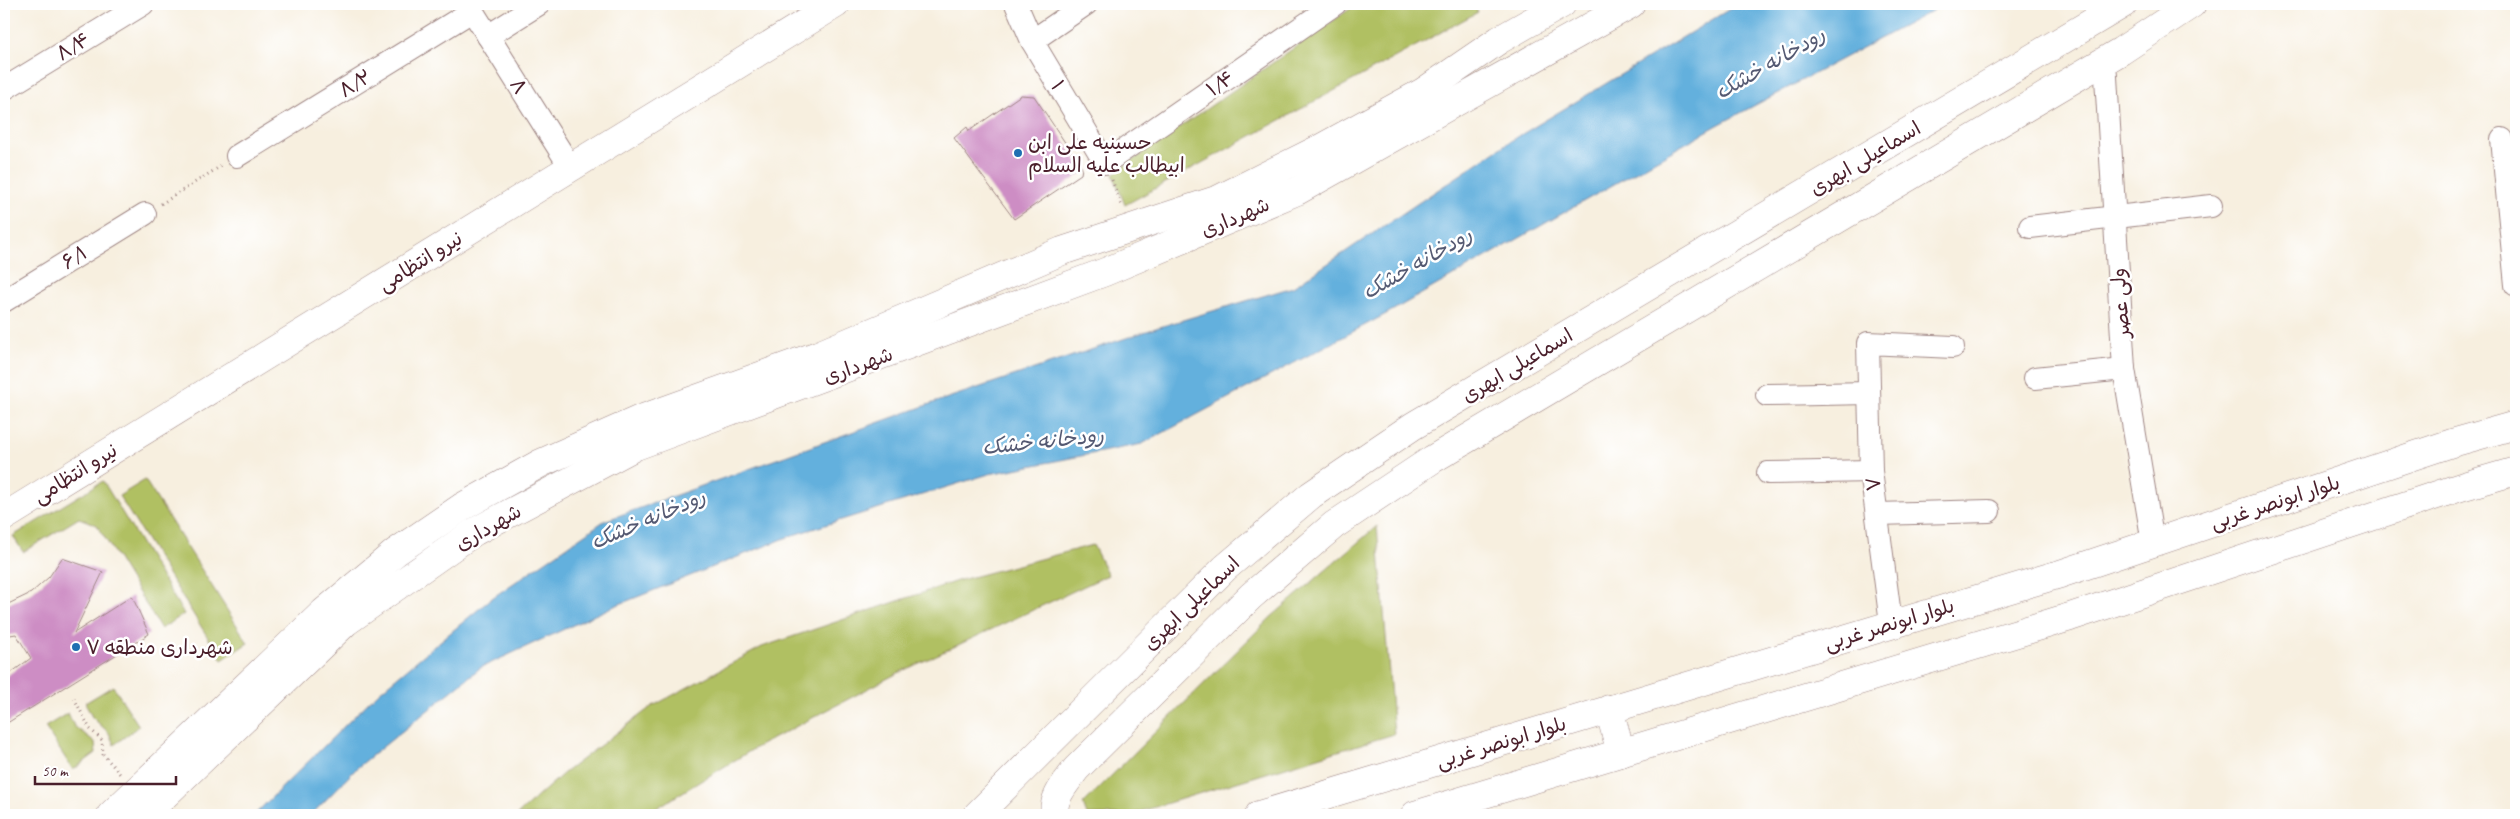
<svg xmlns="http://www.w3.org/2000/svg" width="2520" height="819" viewBox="0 0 2520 819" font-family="Caveat,'Playpen Sans Arabic',sans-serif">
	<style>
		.green { fill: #b0c062; stroke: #7d7046 }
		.water { fill: #64b0dd; stroke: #576884 }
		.building { fill: #cd8dc4 }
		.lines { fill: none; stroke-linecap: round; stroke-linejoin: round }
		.street-casing { stroke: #a08785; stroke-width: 24 }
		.secondary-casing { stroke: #a08785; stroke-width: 29 }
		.path { stroke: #a08785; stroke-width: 3; stroke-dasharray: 1 4; stroke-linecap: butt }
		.street { stroke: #fff; stroke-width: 22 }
		.secondary { stroke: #fff; stroke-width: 28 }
		.poi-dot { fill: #1f6fb2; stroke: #fff; stroke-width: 2 }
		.labels { text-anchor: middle; stroke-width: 5; stroke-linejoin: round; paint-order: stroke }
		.street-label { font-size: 20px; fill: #4a1f2b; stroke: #fff }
		.poi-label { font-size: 20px; fill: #4a1f2b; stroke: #fff; text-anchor: start }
		.water-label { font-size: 21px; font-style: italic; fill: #545972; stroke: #fff }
	</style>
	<rect width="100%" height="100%" fill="#fff"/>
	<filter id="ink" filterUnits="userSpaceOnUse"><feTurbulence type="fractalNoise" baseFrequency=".02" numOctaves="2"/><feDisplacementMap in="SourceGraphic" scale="10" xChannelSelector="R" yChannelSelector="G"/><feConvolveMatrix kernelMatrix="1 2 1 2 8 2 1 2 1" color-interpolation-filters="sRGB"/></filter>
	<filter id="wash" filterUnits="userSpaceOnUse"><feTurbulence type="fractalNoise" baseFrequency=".0096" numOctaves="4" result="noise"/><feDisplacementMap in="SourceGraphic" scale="20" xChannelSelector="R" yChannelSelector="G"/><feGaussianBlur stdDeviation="1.12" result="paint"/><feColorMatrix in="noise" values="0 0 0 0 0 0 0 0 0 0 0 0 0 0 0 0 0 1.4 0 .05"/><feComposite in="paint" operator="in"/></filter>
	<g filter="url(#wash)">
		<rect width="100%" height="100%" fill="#f7efdf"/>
		<g class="green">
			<path d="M1357,4H1472L1478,12L1125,205L1113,174Z"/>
			<path d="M145,480L248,643L222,660L119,496Z"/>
			<path d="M103,481L184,614L161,629L97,525L79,518L23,552L13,536Z"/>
			<path d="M1377,526L1394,734L1129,815H1087L1083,804L1270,618Z"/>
			<path d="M1093,545L1108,575L898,673L755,748L645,815H517L564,773L651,707L762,647L957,581Z"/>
			<path d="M113,686L139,726L114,745L109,733L92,717L85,703Z"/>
			<path d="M68,713L74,726L95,742L96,753L73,770L45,727Z"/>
		</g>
		<path class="water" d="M1738,4H1945L1716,126L1388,313L1142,444L989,474L793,535L612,607L480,668L358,767L311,815H254L378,693L492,598L604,521L930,404L1156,328L1293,287L1509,142Z"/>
		<g id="blocks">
			<g class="building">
				<path d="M1021,95L1034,96L1082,168L1081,174L1014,219L954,138L967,127L969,131Z"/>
				<path d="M62,558L103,572L74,633L132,596L149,634L4,725V678L31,658L16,634L4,636V606L31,593L49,577Z"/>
			</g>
		</g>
	</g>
	<g filter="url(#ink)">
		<use href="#blocks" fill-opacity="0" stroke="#a08785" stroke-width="1"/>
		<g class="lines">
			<g class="street-casing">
				<g id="street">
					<path d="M468,4L571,168"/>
					<path d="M1016,4L1032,41L1105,163L1335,4"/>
					<path d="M488,36L539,4"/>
					<path d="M1032,41L1086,4"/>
					<path d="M2105,61L2124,369L2153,543"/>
					<path d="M4,89L143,4"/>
					<path d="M2502,139L2516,285"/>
					<path d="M237,156L472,11"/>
					<path d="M2030,227L2211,206"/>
					<path d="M4,301L145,214"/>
					<path d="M2035,378L2124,369"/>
					<path d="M1767,395L1869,393"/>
					<path d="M1768,473L1871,471"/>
					<path d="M1877,514L1989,511"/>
					<path d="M1891,623L1871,471L1868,343L1953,347"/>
				</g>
			</g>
			<g class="secondary-casing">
				<g id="secondary">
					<path d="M4,517L836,4"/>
					<path d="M1609,709L1621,753"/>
					<path d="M111,815L324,612L396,552L462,507L541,463L638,420L818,355L1062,251L1219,199L1321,148L1423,92L1499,40L1562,4"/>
					<path d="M144,815L346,622L474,532L636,446L1105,272L1297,191L1631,4"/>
					<path d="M977,815L1225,568L1311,495L1413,426L2123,4"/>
					<path d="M1055,815C1051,798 1067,782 1076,769L1251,596L1334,525L1433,459L2121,51L2192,4"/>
					<path d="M1259,815L2060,574L2452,443L2516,425"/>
					<path d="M1415,815L2070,617L2464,486L2516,471"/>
				</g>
			</g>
			<g class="path">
				<path d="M1112,180L1122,207"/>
				<path d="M161,204L221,166"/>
				<path d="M74,698L90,729L102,740L103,754L120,774"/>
			</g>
			<use href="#street" class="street"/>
			<use href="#secondary" class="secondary"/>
		</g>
	</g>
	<g class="poi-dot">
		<circle cx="1018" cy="153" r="5"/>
		<circle cx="76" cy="647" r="5"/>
	</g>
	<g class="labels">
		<g class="street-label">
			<text transform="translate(73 46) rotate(-32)" y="7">۸/۴</text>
			<text transform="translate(355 83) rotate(-32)" y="7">۸/۲</text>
			<text transform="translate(1220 83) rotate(-35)" y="7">۱/۴</text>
			<text transform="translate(1058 85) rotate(59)" y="7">۱</text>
			<text transform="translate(519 86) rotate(58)" y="7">۸</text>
			<text transform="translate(1865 158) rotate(-31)" y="7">اسماعیلی ابهری</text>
			<text transform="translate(1235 217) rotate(-23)" y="7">شهرداری</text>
			<text transform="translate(74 257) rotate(-32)" y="7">۶/۱</text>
			<text transform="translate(420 261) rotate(-32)" y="7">نیرو انتظامی</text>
			<text transform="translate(2120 303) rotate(-94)" y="7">ولی عصر</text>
			<text transform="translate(858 365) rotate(-20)" y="7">شهرداری</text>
			<text transform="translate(1517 365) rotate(-31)" y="7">اسماعیلی ابهری</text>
			<text transform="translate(75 473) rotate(-32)" y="7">نیرو انتظامی</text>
			<text transform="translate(1873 484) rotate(-97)" y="7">۷</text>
			<text transform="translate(2275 502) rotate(-18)" y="7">بلوار ابونصر غربی</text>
			<text transform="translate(488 527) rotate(-30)" y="7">شهرداری</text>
			<text transform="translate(1191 603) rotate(-44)" y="7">اسماعیلی ابهری</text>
			<text transform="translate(1889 624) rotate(-17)" y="7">بلوار ابونصر غربی</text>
			<text transform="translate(1501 742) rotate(-17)" y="7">بلوار ابونصر غربی</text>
		</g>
		<g class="poi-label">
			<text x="1028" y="149">حسینیه علی ابن<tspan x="1028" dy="23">ابیطالب علیه السلام</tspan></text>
			<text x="86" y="654">شهرداری منطقه ۷</text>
		</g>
		<g class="water-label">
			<text transform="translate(1770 63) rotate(-30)" y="7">رودخانه خشک</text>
			<text transform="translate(1417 263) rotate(-30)" y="7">رودخانه خشک</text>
			<text transform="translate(1043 441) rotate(-6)" y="7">رودخانه خشک</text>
			<text transform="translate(648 519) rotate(-23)" y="7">رودخانه خشک</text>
		</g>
	</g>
	<rect width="2520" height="819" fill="none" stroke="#fff" stroke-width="20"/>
	<path d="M35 776v8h141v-8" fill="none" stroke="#4a1f2b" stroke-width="2.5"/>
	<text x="42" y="776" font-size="15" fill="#4a1f2b" stroke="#ffffff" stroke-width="4" paint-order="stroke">50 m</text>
</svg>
